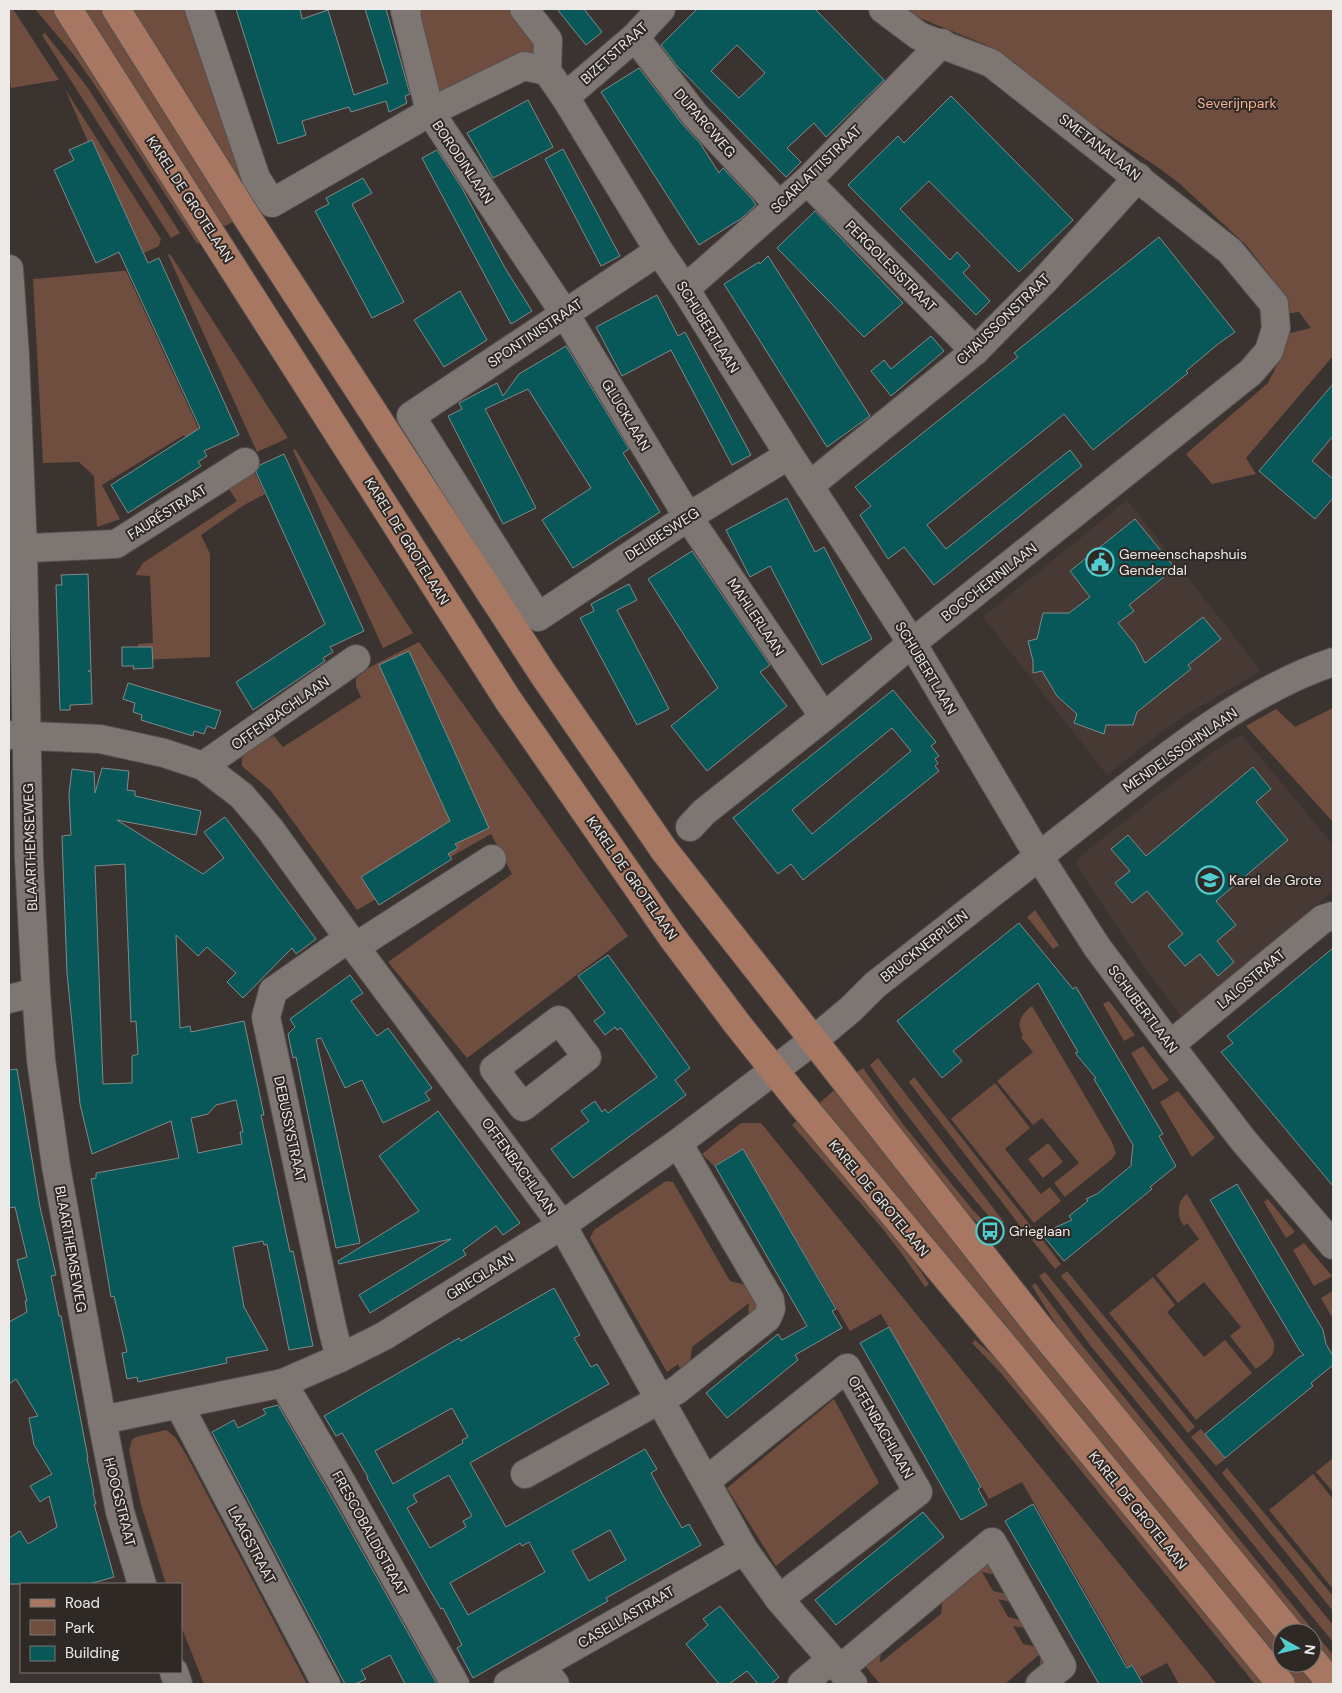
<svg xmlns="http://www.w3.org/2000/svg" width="1342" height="1693" viewBox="0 0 1342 1693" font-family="'DM Sans',sans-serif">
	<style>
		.built { fill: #473a34 }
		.green { fill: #704e3f }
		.building { fill: #085859; stroke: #808a8a; fill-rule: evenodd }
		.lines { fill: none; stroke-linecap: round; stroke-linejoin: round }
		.minor-casing { stroke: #56504e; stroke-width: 30 }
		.major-casing { stroke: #56504e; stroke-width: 30 }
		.minor { stroke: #7e7672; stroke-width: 28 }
		.major { stroke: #a77761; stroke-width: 28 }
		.labels { text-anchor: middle; stroke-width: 4; stroke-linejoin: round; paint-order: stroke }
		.street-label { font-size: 14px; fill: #ede9e7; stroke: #2f2926 }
		.park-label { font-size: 14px; fill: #f4ae90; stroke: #2f2926 }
		.poi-label { font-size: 14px; fill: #ede9e7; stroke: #2f2926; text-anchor: start }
	</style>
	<rect width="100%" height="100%" fill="#3a3330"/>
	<g class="built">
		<path d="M1127,500L1261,671L1186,715L1151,740L1107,775L983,617Z"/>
		<path d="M1242,735L1333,845V891L1188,1016L1184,1017L1180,1015L1144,967L1079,869L1077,862L1079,857L1213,752Z"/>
	</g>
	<g class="green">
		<path d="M9,9H13L59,80L11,88L9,77Z"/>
		<path d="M35,9H56L204,241L199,244L196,242L96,87L73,54Z"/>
		<path d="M83,9H104L238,219L223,227Z"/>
		<path d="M130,9H192L261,203L256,206Z"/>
		<path d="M419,9H512L537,41L536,54L520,52L440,93L415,14Z"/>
		<path d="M906,9H1333V356L1246,458L1256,474L1212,484L1186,454L1268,383L1280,359L1286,334L1311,328L1299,312L1286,314L1280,295L1267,272L1246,245L1180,184L1159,168L1050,96L1014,62L984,44L917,17Z"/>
		<path d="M45,33L88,88L180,233L171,238L42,35Z"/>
		<path d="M65,89L161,239L159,246L144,253L92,140L88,142Z"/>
		<path d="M170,254L288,438L257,452L168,255Z"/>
		<path d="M122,271H126L208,449L190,445L184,435L102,485L120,519L97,527L94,476L79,462L43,463L33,279Z"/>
		<path d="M295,449L413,633L383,648L293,450Z"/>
		<path d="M253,469L265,494L244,505L201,535L210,554V657L138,660V644L153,643L150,576L135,575L143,563L237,501L227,486Z"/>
		<path d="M419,642L628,936L467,1058L388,962L512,874L491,834L357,910L271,791L242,766V758L255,744L274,736L283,747L361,697L356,686V678L370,667Z"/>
		<path d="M1333,708V822L1246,726L1276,709L1295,727Z"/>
		<path d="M1035,910L1059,945L1053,949L1027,917Z"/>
		<path d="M1109,1001L1135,1035L1124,1041L1103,1004Z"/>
		<path d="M1032,1006L1112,1142L1116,1153L1112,1159L1065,1197L1054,1183L1079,1163L1042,1118L1033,1125L997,1081L1033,1052L1021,1037L1023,1035C1015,1022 1022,1014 1032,1006Z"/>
		<path d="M1143,1046L1169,1080L1153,1090L1131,1053Z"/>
		<path d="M878,1058L1004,1222L998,1227L947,1167L878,1077L870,1065Z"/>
		<path d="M863,1068L902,1123L972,1209L989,1227L986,1229L952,1202L854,1074Z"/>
		<path d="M914,1077L1034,1230L1028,1236L909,1082Z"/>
		<path d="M995,1083L1030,1128L1005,1149L1041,1194L1050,1187L1061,1201L1034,1223L951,1119Z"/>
		<path d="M838,1087L1282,1640V1663H1301L1318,1684H1295L990,1310L817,1105Z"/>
		<path d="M1178,1091L1215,1138L1192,1157L1160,1102Z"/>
		<path d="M800,1118L889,1224L929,1284L925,1287L902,1254L882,1228L792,1125Z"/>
		<path d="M741,1123H761L1217,1684H1179L1167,1663L1140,1677L1133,1665L1128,1667L1022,1482L989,1499L881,1314L850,1331L743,1149L714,1166L702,1154Z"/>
		<path d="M1048,1143L1063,1162L1043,1178L1028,1159Z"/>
		<path d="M666,1181L673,1182L730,1281L753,1287L759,1312L748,1322L749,1303L692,1347L689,1372L683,1375L678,1364L667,1372L590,1238L594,1230Z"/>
		<path d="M1187,1194L1273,1340C1278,1355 1267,1360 1256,1369L1230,1336L1241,1327L1204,1282L1178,1303L1156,1275L1199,1239L1187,1223L1184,1226C1176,1216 1177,1201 1187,1194Z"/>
		<path d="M1268,1199L1295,1232L1286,1238L1264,1202Z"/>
		<path d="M1038,1234L1061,1264L1055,1269L1032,1240Z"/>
		<path d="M1304,1243L1332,1276L1314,1286L1293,1250Z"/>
		<path d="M1067,1271L1195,1427L1188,1433L1061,1276Z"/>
		<path d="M1045,1272L1333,1625V1642L1090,1345L1039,1276Z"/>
		<path d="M1153,1277L1175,1305L1167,1312L1204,1357L1225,1340L1252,1373L1196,1420L1109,1313Z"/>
		<path d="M1035,1283L1077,1339L1333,1655V1669L1312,1643V1633H1304L1069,1345L1032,1286Z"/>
		<path d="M1333,1291V1319L1321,1298Z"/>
		<path d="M975,1340L1014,1374L1267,1684H1255L1029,1407L1000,1372L972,1343Z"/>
		<path d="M834,1399L879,1483L776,1566L727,1488Z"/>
		<path d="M1201,1429L1225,1459L1216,1466L1191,1437Z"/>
		<path d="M166,1430L176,1438L187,1456L307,1684H204L181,1626V1584H166L141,1505L129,1450L132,1440L136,1437Z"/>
		<path d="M1333,1458V1492L1316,1472Z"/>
		<path d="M1227,1468L1333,1596V1611L1222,1473Z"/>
		<path d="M1313,1474L1333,1499V1589L1269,1510Z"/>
		<path d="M977,1562L995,1563L1003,1576L982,1572L993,1591L1016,1596L1020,1604L998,1599L1008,1617L1032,1623L1036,1630L1013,1626L1023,1644L1049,1649L1050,1654L1039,1674L1041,1653L1005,1684H880L861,1661L882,1640L880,1663L941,1614L944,1589Z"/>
	</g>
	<g class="building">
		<path d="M236,9H300L302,19L328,10L354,95L388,83L365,9H386L410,94L405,96L407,103L389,112L386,101L351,112L349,107L302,121L306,135L278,144Z"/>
		<path d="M557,9H584L602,32L586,45Z"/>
		<path d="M697,9H815L884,80L826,137L814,123L787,148L801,162L786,177L677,66L661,45ZM737,45L765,73L739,98L711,71Z"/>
		<path d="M639,68L683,125L700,143L719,173L723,168L752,199L756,205L742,218L699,245L601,92Z"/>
		<path d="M951,96L1073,220L1019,272L929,181L900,209L950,260L957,252L970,266L963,273L990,301L976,315L848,185L898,136L904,143Z"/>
		<path d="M528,100L553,147L493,178L467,133Z"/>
		<path d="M92,140L148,263L159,258L239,435L204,451L207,456L198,462L201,466L128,513L111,485L200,428L119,252L96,263L54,170L74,160L69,150Z"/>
		<path d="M563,149L620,256L601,266L545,159Z"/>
		<path d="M437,150L462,188L505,268L532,311L511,324L422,158Z"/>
		<path d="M363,178L372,193L352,204L404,302L372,318L315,211L329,204L326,198Z"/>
		<path d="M815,211L903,303L864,337L777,248Z"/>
		<path d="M1159,237L1235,332L1218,344L1186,371L1188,373L1093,450L1064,414L927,525L946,549L1070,450L1082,466L934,585L904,547L888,559L860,515L871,506L855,487L1018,357L1014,353Z"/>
		<path d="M768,256L870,416L827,447L724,284L759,262L760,264Z"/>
		<path d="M460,291L487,340L444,367L414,320Z"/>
		<path d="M657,295L678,336L685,332L751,455L732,465L671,350L622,376L596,327Z"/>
		<path d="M931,336L944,351L891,396L871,371L884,360L891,369Z"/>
		<path d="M566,346L629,449L623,453L660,512L573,568L542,520L591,488L528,389L485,409L536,508L503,524L448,416L462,409L459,403L497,383L503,396L519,374Z"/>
		<path d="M1333,384V436L1312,461L1333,479V498L1315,519L1259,471Z"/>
		<path d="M284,454L364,631L330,647L333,652L323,658L325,661L253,710L236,682L325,624L256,472L260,465Z"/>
		<path d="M787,498L815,552L824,547L872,639L822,665L770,566L750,577L726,530Z"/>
		<path d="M1135,519L1175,568L1129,605L1134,611L1118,623L1135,644L1145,663L1203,617L1221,639L1188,665L1191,669L1137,712L1133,725H1106L1104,734L1074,723L1077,714L1057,696L1042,671L1033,673V661L1028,641L1037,639L1043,613H1069L1090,597L1070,571Z"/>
		<path d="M692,551L770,665L760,672L787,706L707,771L671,726L718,688L648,579Z"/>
		<path d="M88,574L91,671H88L91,672L92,704L70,705V710H60L56,585H62L61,575Z"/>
		<path d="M629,584L637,600L617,610L669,709L637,725L580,618L594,611L591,604Z"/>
		<path d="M122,647H152L153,668L133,669L134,666H122Z"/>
		<path d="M409,651L489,828L455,844L458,848L448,854L452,859L379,905L361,877L450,821L379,665Z"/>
		<path d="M128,683L221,711L215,729L207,726L204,734L194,731L193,736L141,720L142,715L133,712L135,703L123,699Z"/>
		<path d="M893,690L936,742L931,746L939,756L935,759L938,763L935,766L939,771L803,880L791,864L778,874L733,818ZM892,728L911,751L812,834L792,810Z"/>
		<path d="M1253,767L1271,789L1256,802L1288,840L1216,901L1236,925L1217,941L1234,962L1218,976L1200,954L1185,966L1168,946L1183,934L1147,891L1132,903L1115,883L1130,871L1111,849L1128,835L1146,856Z"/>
		<path d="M102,768L129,771L127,790L135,791V796L201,811L196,835L117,820L203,874L224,858L204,832L225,817L316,939L296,954L292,948L243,998L227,982L236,973L207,947L198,956L176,935L180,1028L190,1026L191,1032L244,1021L264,1115H261L290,1252L293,1251L313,1346L289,1350L267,1244L264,1245L263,1241L233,1247L244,1307L268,1350L226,1358L227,1363L138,1382L137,1377L127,1379L122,1353L127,1352L114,1296L111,1297L91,1179L96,1178V1173L179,1158L171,1121L92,1154L80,1104L67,973L62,836L71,835L69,794L72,769L94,772L95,793ZM125,864L131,1022L136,1021L138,1054L132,1056V1083L103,1084L95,866ZM236,1100L243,1132H240L242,1144L198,1153L191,1118L208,1114L216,1105Z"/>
		<path d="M1019,923L1073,989L1076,987L1163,1134L1159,1136L1176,1166L1150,1187L1152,1189L1064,1261L1044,1237L1056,1227L1072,1220L1069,1216L1088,1201L1086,1199L1097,1194L1132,1165L1131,1164L1133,1145L1094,1079L1096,1078L1075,1053L1078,1052L1038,983L953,1051L962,1061L942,1078L897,1021Z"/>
		<path d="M1333,948V1186L1221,1052L1233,1043L1227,1036Z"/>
		<path d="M608,955L690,1068L675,1080L686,1095L573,1178L551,1149L589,1121L581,1111L595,1101L602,1112L605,1109L608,1113L657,1077L621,1028L617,1030L615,1027L605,1035L594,1021L605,1013L578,976Z"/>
		<path d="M350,975L363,993L351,1001L377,1036L388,1028L432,1088L425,1093L430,1100L383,1123L362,1080L345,1088L321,1038L316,1039L360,1243L336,1248L296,1057L293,1058L288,1034L295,1027L290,1019Z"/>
		<path d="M17,1069L40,1207L56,1275L51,1276L59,1316H61L88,1458H87L94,1493H93L96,1504H94L114,1577L89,1584H9V1538L20,1531L28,1544L57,1527L49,1496L40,1502L30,1486L52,1474L34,1445L29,1418L38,1416L16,1379L9,1384V1322L27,1312L25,1301H27L17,1260L27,1257L15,1207L9,1208V1070Z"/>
		<path d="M438,1111L520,1223L503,1235L496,1226L463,1250L466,1255L370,1313L359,1295L451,1239L339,1264L338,1261L419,1211L379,1156Z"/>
		<path d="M743,1149L836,1309L832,1311L842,1328L795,1355L798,1360L727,1418L706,1393L778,1334L782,1340L807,1326L715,1166Z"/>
		<path d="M1237,1184L1323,1330L1326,1344L1333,1356V1365L1311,1383L1313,1386L1225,1458L1205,1434L1299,1357L1304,1355L1300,1351L1210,1200Z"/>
		<path d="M554,1288L580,1335L574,1338L591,1367L597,1364L609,1384L470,1463L506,1527L645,1449L657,1469L651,1473L665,1499L682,1528L689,1524L701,1545L606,1598L608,1601L473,1678L457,1648L462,1645L443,1608L441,1609L428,1587L367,1478L368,1477L342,1433L336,1436L324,1416L459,1338L461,1341ZM452,1408L468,1437L462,1440L463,1443L393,1484L375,1451ZM449,1475L472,1516L463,1521L466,1527L430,1548L407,1508L417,1502L413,1495ZM610,1530L626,1560L589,1581L572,1551ZM529,1542L545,1572L468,1615L450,1583L520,1543L522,1546Z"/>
		<path d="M889,1327L981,1487L978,1489L987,1505L961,1520L860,1343Z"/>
		<path d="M278,1405L328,1491L437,1684H405L390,1655L361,1670L366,1679L355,1684H345L212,1432L234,1420L238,1428L266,1414L263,1409Z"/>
		<path d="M1033,1504L1127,1668L1132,1665L1143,1684H1099L1005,1521Z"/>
		<path d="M923,1512L944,1537L836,1625L815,1600Z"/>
		<path d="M720,1606L779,1677L771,1684H758L747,1671L729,1684H719L686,1644L708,1625L703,1619Z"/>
	</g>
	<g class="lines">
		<g class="minor-casing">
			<g id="minor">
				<path d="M199,9L256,178L272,203L430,112L524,66L547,71"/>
				<path d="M407,9L405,11L430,112L565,314L688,517L824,717"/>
				<path d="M524,9L548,40L547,71"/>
				<path d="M635,37L695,115L779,205"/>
				<path d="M547,71L565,97L659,251L685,289L789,455L912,643L1038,855L1097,947L1170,1045L1243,1140L1333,1245"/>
				<path d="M565,97L635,37L661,9"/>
				<path d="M807,181L975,351"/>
				<path d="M659,251L411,416L538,617L688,517L789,455"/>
				<path d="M9,269L15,356L23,550L29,859L36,992L41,1060L56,1166L102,1420L120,1512L142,1584"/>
				<path d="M685,289L807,181L942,43"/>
				<path d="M809,486L975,351L1044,281L1138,177"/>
				<path d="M9,549L116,544L245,462"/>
				<path d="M9,735L100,739L164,753L203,766L242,796L270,829L355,947L562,1225L744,1550L779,1599L853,1684"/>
				<path d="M203,766L356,659"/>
				<path d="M690,827L704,812L824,717L912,643L1251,372L1269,351L1276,328L1274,304L1230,251L991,63L919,36L883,9"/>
				<path d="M355,947L492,859"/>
				<path d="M9,999L36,992"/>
				<path d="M559,1020L587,1057L523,1107L494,1069Z"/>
				<path d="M1170,1045L1323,919L1333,916"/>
				<path d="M340,1358L332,1327L266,1017L273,991L349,938"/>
				<path d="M283,1383L342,1483L455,1684"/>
				<path d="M179,1405L326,1684"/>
				<path d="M102,1420L283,1383L340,1358L384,1336L562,1225L678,1143L814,1040L851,1009L875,985C945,930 1015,875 1084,821C1158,763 1243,692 1333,662"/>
				<path d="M525,1474L677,1390L767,1318L771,1309L770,1300L678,1143"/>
				<path d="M706,1481L847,1368L918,1492L779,1599"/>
				<path d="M541,1667L555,1684"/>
				<path d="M840,1669L992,1542L1062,1666L1040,1684"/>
				<path d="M174,1672L178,1684"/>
				<path d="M508,1684L744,1550"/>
				<path d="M802,1684L831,1660"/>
			</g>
		</g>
		<g class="major-casing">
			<g id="major">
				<path d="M68,9L508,700L672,937L738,1025L798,1100L1009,1352L1281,1684"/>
				<path d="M116,9L248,219L543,674L664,850L1041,1330L1290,1633"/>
				<path d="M1312,1660L1332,1684"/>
			</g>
		</g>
		<use href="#minor" class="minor"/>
		<use href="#major" class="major"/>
	</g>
	<defs>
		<g id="civic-ring" transform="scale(1.4375)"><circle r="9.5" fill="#2f2926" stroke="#52cdcf" stroke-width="1.5"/><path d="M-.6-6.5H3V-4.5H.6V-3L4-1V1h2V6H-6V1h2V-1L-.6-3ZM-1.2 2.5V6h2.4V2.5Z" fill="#52cdcf"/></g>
		<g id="school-ring" transform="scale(1.4375)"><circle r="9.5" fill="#2f2926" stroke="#52cdcf" stroke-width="1.5"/><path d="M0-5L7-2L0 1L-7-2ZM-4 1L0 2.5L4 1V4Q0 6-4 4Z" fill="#52cdcf"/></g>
		<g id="bus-ring" transform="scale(1.4375)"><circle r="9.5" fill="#2f2926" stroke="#52cdcf" stroke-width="1.5"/><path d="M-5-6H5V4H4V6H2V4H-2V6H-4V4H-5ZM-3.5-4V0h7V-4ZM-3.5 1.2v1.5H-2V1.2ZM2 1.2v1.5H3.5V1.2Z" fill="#52cdcf"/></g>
	</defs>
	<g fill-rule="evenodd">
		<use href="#civic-ring" x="1100" y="562"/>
		<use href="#school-ring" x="1210" y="880"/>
		<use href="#bus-ring" x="990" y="1231"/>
	</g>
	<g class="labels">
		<g class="street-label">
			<text transform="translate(614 53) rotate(-42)" y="5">BIZETSTRAAT</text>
			<text transform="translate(705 123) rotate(49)" y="5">DUPARCWEG</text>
			<text transform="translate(1100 147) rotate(38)" y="5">SMETANALAAN</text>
			<text transform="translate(463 162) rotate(56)" y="5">BORODINLAAN</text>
			<text transform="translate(816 169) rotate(-44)" y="5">SCARLATTISTRAAT</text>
			<text transform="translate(190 199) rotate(57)" y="5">KAREL DE GROTELAAN</text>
			<text transform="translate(891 266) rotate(45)" y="5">PERGOLESISTRAAT</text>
			<text transform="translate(1003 319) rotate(-44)" y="5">CHAUSSONSTRAAT</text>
			<text transform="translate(708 327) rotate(58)" y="5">SCHUBERTLAAN</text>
			<text transform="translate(535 333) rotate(-34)" y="5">SPONTINISTRAAT</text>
			<text transform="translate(626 415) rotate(59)" y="5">GLUCKLAAN</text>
			<text transform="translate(167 512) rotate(-32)" y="5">FAURÉSTRAAT</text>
			<text transform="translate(662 534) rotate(-33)" y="5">DELIBESWEG</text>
			<text transform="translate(407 541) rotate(58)" y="5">KAREL DE GROTELAAN</text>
			<text transform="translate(989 582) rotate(-38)" y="5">BOCCHERINILAAN</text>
			<text transform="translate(756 617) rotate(56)" y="5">MAHLERLAAN</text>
			<text transform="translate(926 668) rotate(59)" y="5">SCHUBERTLAAN</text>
			<text transform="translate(280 713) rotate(-35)" y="5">OFFENBACHLAAN</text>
			<text transform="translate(1180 750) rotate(-35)" y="5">MENDELSSOHNLAAN</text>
			<text transform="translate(30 847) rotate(-92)" y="5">BLAARTHEMSEWEG</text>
			<text transform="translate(632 878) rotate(55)" y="5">KAREL DE GROTELAAN</text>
			<text transform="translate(924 946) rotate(-38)" y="5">BRUCKNERPLEIN</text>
			<text transform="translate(1251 979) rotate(-40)" y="5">LALOSTRAAT</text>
			<text transform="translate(1143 1009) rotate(53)" y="5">SCHUBERTLAAN</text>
			<text transform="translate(290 1129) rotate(78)" y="5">DEBUSSYSTRAAT</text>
			<text transform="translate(519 1166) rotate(54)" y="5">OFFENBACHLAAN</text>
			<text transform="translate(879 1198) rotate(50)" y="5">KAREL DE GROTELAAN</text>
			<text transform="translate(71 1249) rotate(80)" y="5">BLAARTHEMSEWEG</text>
			<text transform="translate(480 1276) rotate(-32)" y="5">GRIEGLAAN</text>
			<text transform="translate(881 1427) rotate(60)" y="5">OFFENBACHLAAN</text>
			<text transform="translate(120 1502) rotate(76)" y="5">HOOGSTRAAT</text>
			<text transform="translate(1138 1510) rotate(51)" y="5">KAREL DE GROTELAAN</text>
			<text transform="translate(370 1533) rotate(61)" y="5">FRESCOBALDISTRAAT</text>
			<text transform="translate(252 1545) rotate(62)" y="5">LAAGSTRAAT</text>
			<text transform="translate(626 1617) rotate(-30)" y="5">CASELLASTRAAT</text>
		</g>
		<g class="park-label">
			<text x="1237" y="108">Severijnpark</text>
		</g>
		<g class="poi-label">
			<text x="1119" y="559">Gemeenschapshuis<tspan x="1119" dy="16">Genderdal</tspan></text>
			<text x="1229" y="885">Karel de Grote</text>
			<text x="1009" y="1236">Grieglaan</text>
		</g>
	</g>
	<rect width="1342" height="1693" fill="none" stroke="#ede9e7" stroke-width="20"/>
	<rect x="20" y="1583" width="162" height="90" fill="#2f2926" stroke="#7b7673"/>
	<rect x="30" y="1599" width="25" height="8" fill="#a77761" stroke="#7b7673"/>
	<text x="65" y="1608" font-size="15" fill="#ede9e7">Road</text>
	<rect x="30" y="1620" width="25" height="15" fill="#704e3f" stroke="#7b7673"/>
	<text x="65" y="1633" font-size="15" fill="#ede9e7">Park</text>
	<rect x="30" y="1646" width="25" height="15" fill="#085859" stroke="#7b7673"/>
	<text x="65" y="1658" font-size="15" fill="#ede9e7">Building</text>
	<g transform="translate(1297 1648) rotate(98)"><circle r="24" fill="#2f2926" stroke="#7b7673"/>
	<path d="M0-4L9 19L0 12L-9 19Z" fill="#52cdcf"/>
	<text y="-8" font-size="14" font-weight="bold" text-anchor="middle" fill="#ede9e7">N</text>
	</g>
</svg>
